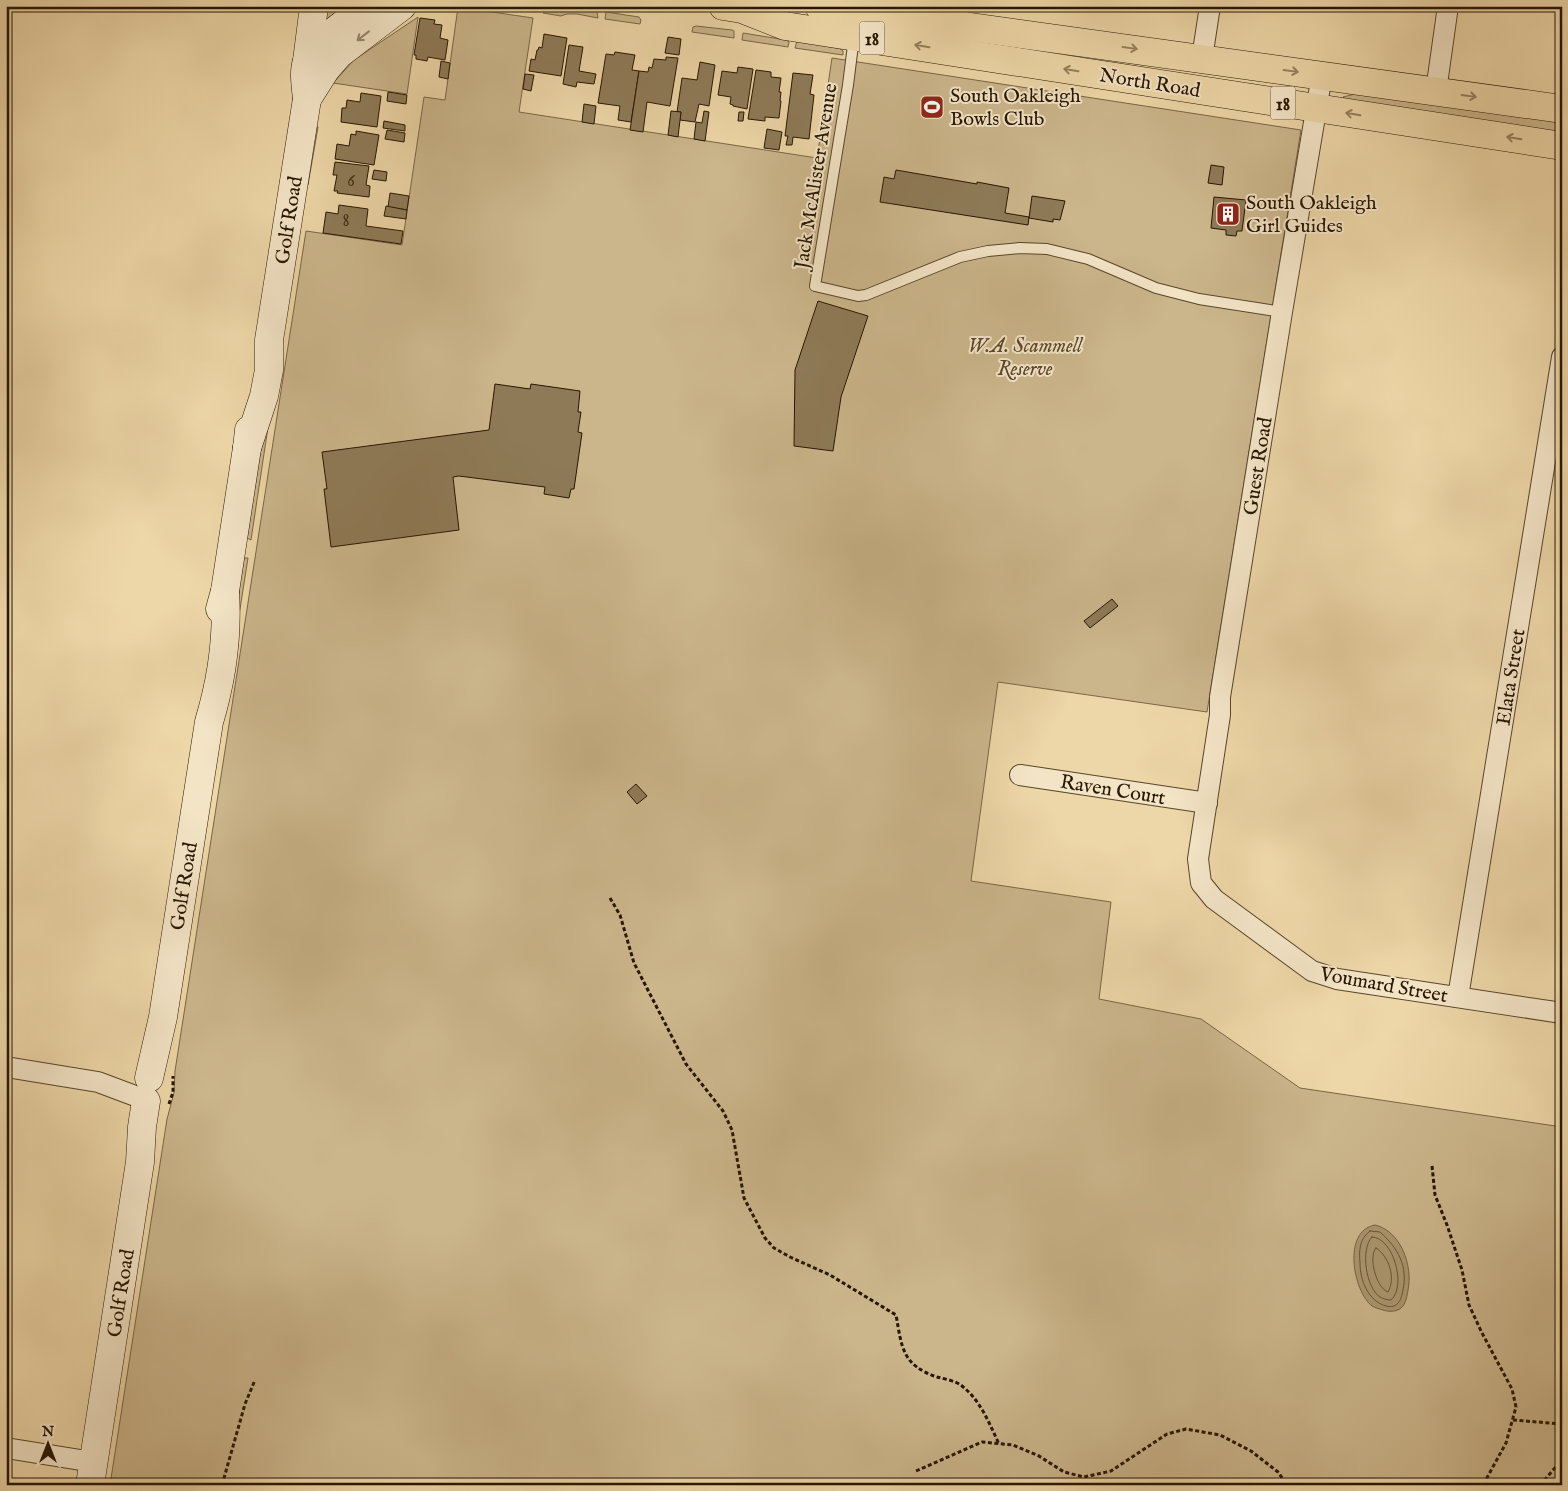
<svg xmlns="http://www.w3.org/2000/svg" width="1568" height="1491" viewBox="0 0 1568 1491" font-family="'IM FELL English',serif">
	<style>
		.green { fill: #cbb58b; stroke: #796646 }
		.water { fill: #aa956e; stroke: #766242 }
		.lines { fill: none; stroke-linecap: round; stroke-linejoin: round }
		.shore { stroke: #685637; stroke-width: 1 }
		.building { fill: #8e7a57; stroke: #271600 }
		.lane-casing { stroke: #58462a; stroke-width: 12 }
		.street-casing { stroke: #58462a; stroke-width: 22 }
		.secondary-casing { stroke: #271600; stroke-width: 29 }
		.highway-casing { stroke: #271600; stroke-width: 29 }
		.path { stroke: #271600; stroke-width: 3; stroke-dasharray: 4 2.5; stroke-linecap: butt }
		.lane { stroke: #f3e4c6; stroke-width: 10 }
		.street { stroke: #f3e4c6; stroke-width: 20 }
		.secondary { stroke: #f3e4c6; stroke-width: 28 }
		.highway { stroke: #edd6a7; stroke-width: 28 }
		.oneway { stroke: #97876d }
		.oneway2 { stroke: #94805c }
		.labels { text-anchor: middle; stroke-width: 4; stroke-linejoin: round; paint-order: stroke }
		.number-label { font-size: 18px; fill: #412f16 }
		.shield { fill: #f3e4c6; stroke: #64543b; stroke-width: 1 }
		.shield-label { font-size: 19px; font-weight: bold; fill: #271600 }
		.street-label { font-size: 20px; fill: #271600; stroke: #f3e4c6 }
		.poi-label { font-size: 20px; fill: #271600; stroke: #f3e4c6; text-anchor: start }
		.park-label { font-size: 20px; font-style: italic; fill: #58462a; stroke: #f3e4c6 }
	</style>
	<rect width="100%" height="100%" fill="#edd6a7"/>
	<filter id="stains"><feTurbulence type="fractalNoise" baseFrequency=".004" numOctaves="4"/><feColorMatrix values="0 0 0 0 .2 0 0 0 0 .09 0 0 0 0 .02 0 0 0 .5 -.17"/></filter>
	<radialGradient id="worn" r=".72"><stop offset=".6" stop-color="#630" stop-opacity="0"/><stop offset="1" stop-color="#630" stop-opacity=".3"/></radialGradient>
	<g class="green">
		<path d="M319,6H353L326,27Z"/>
		<path d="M487,6H508L533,10L535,12Z"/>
		<path d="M458,7L533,18L519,112L817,158L832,58L1301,130L1207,712L998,682L971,881L1111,902L1099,999L1201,1019L1300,1088L1562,1127V1485H110L167,1119L174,1093L175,1071L306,231L402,245L424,97L445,100Z"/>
		<path d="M583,9L597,11L598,18L577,14H567L561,16L543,13L547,11Z"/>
		<path d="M606,12L639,17L641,20L640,24L605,19Z"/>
		<path d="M418,17L407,94L333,83L354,60Z"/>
		<path d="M696,26L732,30L734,31V38L692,32L693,27Z"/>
		<path d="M743,33L786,40L789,42L788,47L742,40Z"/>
		<path d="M797,41L839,48L843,51V55L795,48Z"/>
		<path d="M1362,92L1562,121V134L1346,100L1343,97Z"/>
		<path d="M315,127H318L308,185L306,184Z"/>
		<path d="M278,361L251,540L247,538L260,454Z"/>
		<path d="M244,558H248L223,717L231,636Z"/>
	</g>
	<path class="water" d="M1375,1225C1401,1231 1413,1266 1408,1290C1407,1296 1406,1304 1401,1308C1396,1312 1389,1312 1383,1310C1380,1309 1375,1308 1372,1306C1353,1291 1342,1231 1375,1225Z"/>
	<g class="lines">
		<g class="shore">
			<path d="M1370,1231L1380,1232C1398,1248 1408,1266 1403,1290C1402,1295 1401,1301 1397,1304C1394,1307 1390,1307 1386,1306C1368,1301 1360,1280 1360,1263C1359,1251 1359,1239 1370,1231Z"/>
			<path d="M1372,1237C1393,1237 1407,1286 1391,1300C1388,1300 1383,1299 1380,1297C1366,1288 1360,1249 1372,1237Z"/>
			<path d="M1376,1248C1389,1256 1396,1278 1388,1292C1376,1288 1368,1256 1376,1248Z"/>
		</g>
	</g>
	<g class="building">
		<path d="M420,18L435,20L434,24L442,25L440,38L448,40L445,60L428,57L427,61L416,59V55H414Z"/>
		<path d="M544,34L567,38L561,76L529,71L531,59L535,60L537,50H538L539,47L542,48Z"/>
		<path d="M668,37L681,39L679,55L665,53Z"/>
		<path d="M569,45L583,47L579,71L596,74L594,84L577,82L576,87L563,84Z"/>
		<path d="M615,52L635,55L632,70L639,71L631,122L618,120L620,106L598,103L606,54L614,55Z"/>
		<path d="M666,57L678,58L670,106L647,102L643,132L630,130L639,71L648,72L649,67L652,68L654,59L666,60Z"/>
		<path d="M441,61L450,63L448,79L439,77Z"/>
		<path d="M700,62L715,65L709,106L699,104L695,122L680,120L681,112H677L682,78L697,80Z"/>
		<path d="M738,67L753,69L747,109L733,106V105L730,104L731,97L718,95L722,71L737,73Z"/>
		<path d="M756,70L771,72V77L781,78L779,92H781L780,101H781L779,118L765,117V121L748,119Z"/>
		<path d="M793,73L813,75L810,94L814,95L809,139L793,137L792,145H786L788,136H785Z"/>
		<path d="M525,74L534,75L531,91L523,89Z"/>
		<path d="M388,92L407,95L406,104L387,101Z"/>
		<path d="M361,93L381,96L377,127L341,122L342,108H346L347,100L360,102Z"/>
		<path d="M584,104L596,106L594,124L582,122Z"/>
		<path d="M671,111L681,112L678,137L668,135Z"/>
		<path d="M704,111L709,112L705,141L694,139L696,122L702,123Z"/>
		<path d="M739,112H744L743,121H738Z"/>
		<path d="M384,121L405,125V131L383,128Z"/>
		<path d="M767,129L782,132L779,150L764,148Z"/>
		<path d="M387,130L405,133L404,142L385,139Z"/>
		<path d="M356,131L379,135L374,165L335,159L337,144L349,146L351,134L356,135Z"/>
		<path d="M335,162L369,166L366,185L370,186L369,197L337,193L338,191H334L337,175H333Z"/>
		<path d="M1211,165L1224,167L1222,185L1208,183Z"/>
		<path d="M374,170L387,172L386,181L372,179Z"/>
		<path d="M896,170L977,184V182L1009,188L1005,213L1029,217L1028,225L880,202L884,177L894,179Z"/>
		<path d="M390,193L409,196L407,210L388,207Z"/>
		<path d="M1032,196L1065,201L1060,220L1053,219V222L1029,218Z"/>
		<path d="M1214,197L1246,200L1242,231H1237L1236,236L1226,235V230L1211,228Z"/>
		<path d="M339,205L368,209L366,226L403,231L401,244L323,233L326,212L338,214Z"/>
		<path d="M386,206L407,210L406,219L384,216Z"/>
		<path d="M818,301L868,316L841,397L833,451L794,446L795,370Z"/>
		<path d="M495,384L530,389L531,384L580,391L578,412H581L578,432L582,433L574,489H571L569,498L544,494L545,487L459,476L453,477L459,530L331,547L324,489H327L322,452L489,430Z"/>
		<path d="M1112,599L1118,606L1090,628L1084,621Z"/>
		<path d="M636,784L647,796L637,804L627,792Z"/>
	</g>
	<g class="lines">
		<g class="lane-casing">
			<path id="lane" d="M854,37L848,85L815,286L858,296L866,295L960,257L988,251L1020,248L1047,249L1088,259L1156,288L1199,299L1282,312"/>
		</g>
		<g class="street-casing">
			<g id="street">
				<path d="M955,39L959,6"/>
				<path d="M1202,58L1210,6"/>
				<path d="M1322,75L1282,312L1220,697V715L1198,859L1201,883L1214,899L1312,971L1337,979L1562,1013"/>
				<path d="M1436,91L1448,6"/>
				<path d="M1020,775L1207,803"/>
				<path d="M1458,997L1562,357"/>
				<path d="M6,1067L98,1082L138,1097"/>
				<path d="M6,1448L93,1462"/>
			</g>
		</g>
		<g class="secondary-casing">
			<g id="secondary">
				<path d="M307,61L314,6"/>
				<path d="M307,99L326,69L339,54L402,6"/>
				<path d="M247,448L264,396L269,370V340L307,99C306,88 303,72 307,61C314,43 351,19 367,6"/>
				<path d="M220,609L225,591L247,448L249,430"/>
				<path d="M149,1078L163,1017L209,722C222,679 228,636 225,591"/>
				<path d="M90,1485L140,1162L142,1127L146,1101"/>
			</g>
		</g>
		<g class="highway-casing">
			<g id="highway">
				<path d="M723,6L742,9L785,26L1562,146"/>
				<path d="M819,6L1562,109"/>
			</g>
		</g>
		<g class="path">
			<path d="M610,898L620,915L634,963L686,1064L723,1111L732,1130L744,1198L765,1238L774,1248L790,1257L830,1275L896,1315C902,1348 902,1365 937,1377C945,1379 956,1381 962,1386C981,1401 989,1423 999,1444"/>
			<path d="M169,1104L173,1092V1076"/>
			<path d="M1432,1166L1435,1195L1447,1225L1462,1270L1469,1305L1482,1333L1512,1389L1516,1407L1506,1443L1483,1485"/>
			<path d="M1513,1420L1562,1424"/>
			<path d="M916,1471L982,1442L1013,1445L1039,1456L1064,1472L1084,1477L1111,1471L1167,1434L1186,1429L1220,1435L1251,1451L1278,1472L1287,1485"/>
			<path d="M222,1485L245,1404L255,1380"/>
			<path d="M1540,1485L1562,1460"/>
		</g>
		<use href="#lane" class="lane"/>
		<use href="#street" class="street"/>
		<use href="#secondary" class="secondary"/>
		<use href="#highway" class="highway"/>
	</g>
	<defs><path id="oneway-shaft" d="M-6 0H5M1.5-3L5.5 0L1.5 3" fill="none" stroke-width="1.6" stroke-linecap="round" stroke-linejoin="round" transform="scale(1.25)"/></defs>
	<use class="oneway" href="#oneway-shaft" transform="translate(363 36) rotate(142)"/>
	<g class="oneway2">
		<use href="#oneway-shaft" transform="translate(922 46) rotate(-171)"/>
		<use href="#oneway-shaft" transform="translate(1130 48) rotate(8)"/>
		<use href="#oneway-shaft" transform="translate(1071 70) rotate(-171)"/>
		<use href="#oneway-shaft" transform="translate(1291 71) rotate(8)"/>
		<use href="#oneway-shaft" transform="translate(1469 96) rotate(8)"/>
		<use href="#oneway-shaft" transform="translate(1353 114) rotate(-171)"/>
		<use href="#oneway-shaft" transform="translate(1514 138) rotate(-171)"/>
	</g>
	<defs>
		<g id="stadium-square" transform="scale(1.25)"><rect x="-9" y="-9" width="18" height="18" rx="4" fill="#8f2418" stroke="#f3e4c6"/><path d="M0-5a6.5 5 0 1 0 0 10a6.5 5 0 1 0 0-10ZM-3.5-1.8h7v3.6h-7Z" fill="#fff"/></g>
		<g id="building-square" transform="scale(1.25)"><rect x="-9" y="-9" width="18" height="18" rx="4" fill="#8f2418" stroke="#f3e4c6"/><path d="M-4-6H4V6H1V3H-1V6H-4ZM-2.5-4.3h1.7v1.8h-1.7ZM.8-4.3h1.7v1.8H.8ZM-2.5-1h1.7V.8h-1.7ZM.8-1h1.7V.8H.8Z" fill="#fff"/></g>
	</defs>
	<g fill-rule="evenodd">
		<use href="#stadium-square" x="932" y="107"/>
		<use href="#building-square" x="1228" y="214"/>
	</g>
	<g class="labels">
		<g class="number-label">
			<text x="351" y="186">6</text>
			<text x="346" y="226">8</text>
		</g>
		<g class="shield">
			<rect x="859.5" y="21.5" width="25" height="33" rx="4"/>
			<rect x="1270.5" y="86.5" width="25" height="33" rx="4"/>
		</g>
		<g class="shield-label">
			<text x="872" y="45">18</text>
			<text x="1283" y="110">18</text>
		</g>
		<g class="street-label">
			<text transform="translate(1150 82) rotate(9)" y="7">North Road</text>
			<text transform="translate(815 176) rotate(-81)" y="7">Jack McAlister Avenue</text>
			<text transform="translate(288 220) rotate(-81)" y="7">Golf Road</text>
			<text transform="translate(1257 466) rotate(-81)" y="7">Guest Road</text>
			<text transform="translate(1510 677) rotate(-81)" y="7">Elata Street</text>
			<text transform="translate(1113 789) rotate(9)" y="7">Raven Court</text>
			<text transform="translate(183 886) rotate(-81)" y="7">Golf Road</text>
			<text transform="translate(1384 984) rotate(10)" y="7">Voumard Street</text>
			<text transform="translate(120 1293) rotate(-81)" y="7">Golf Road</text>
		</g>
		<g class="poi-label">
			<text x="950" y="102">South Oakleigh<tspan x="950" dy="23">Bowls Club</tspan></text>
			<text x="1246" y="209">South Oakleigh<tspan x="1246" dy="23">Girl Guides</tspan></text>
		</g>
		<g class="park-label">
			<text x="1025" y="352">W.A. Scammell<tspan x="1025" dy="23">Reserve</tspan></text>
		</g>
	</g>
	<rect width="1568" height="1491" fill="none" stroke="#edd6a7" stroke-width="25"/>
	<rect x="8" y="8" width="1553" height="1476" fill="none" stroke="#271600" stroke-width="2.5"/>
	<rect x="12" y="12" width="1543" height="1466" fill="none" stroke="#271600"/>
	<g transform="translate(48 1444)" stroke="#f3e4c6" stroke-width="4" paint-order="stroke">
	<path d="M0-4L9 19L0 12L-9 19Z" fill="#271600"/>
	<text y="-8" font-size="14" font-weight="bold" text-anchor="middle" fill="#271600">N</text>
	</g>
	<rect width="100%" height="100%" filter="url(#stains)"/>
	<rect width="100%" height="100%" fill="url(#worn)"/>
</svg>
